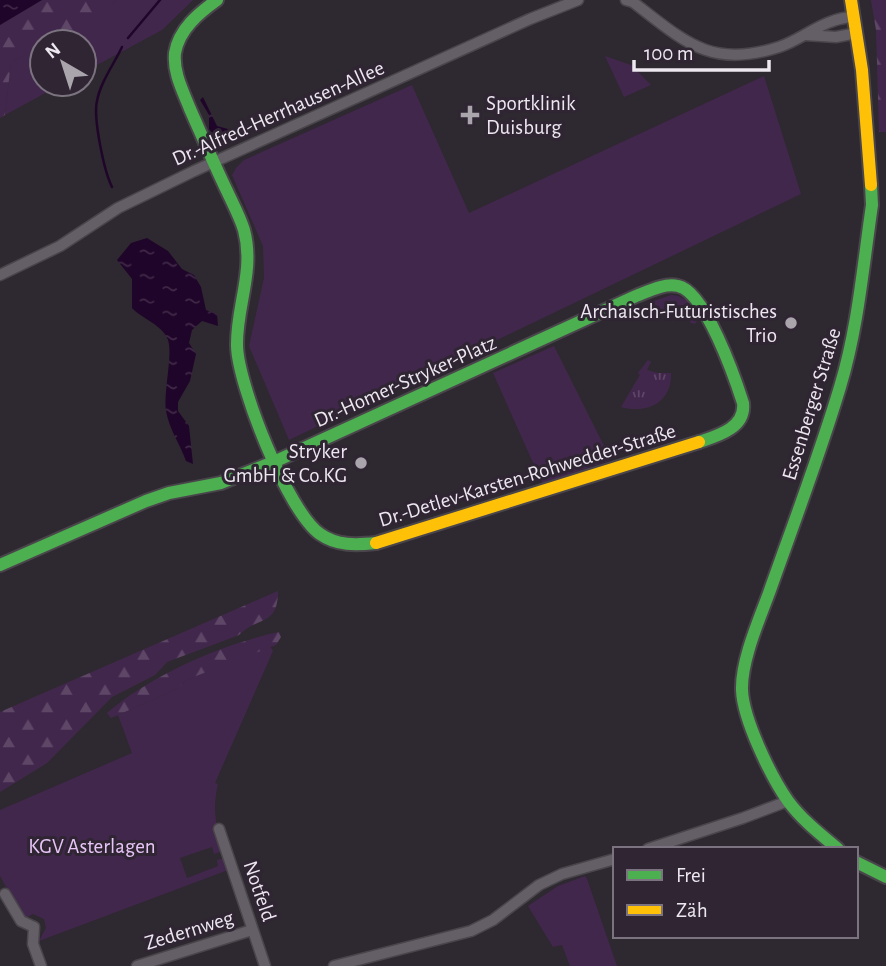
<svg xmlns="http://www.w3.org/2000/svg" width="886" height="966" viewBox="0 0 886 966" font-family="'Alegreya Sans',sans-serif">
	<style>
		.green { fill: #42274d }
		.forest { fill: url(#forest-firs) }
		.park { fill: url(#park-tufts) }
		.water { fill: url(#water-ripples) }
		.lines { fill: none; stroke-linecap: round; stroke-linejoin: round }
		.stream { stroke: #1f0529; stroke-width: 2.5 }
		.street-casing { stroke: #49454b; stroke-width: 13 }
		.fast-casing { stroke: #49454b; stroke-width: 16 }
		.slow-casing { stroke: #49454b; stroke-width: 16 }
		.street { stroke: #645f66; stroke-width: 10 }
		.fast { stroke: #4caf50; stroke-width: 12 }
		.slow { stroke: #ffc107; stroke-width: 12 }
		.poi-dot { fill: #aaa4ad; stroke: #2f2533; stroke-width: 2.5 }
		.labels { text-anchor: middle; stroke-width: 6; stroke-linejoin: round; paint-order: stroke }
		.poi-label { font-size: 21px; fill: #ede7f0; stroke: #2f2533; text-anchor: end }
		.street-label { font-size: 21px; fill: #ede7f0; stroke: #2f2533 }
		.park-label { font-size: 21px; fill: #e8c5f8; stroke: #2f2533 }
	</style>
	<defs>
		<pattern id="forest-firs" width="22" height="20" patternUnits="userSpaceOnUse" patternTransform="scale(1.75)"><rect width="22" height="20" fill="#42274d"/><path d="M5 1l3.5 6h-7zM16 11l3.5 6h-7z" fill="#5e4667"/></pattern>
		<pattern id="park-tufts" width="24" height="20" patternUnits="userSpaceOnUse" patternTransform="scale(1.75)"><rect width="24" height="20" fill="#42274d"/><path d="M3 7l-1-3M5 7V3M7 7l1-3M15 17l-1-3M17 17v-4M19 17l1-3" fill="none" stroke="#5e4667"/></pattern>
		<pattern id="water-ripples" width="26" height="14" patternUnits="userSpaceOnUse" patternTransform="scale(1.75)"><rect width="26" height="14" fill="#1f0529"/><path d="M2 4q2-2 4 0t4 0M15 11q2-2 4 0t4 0" fill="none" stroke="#402948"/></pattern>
	</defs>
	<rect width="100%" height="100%" fill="#2e2830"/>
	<g class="green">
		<path d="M117,0H193L162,30L84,72V42H50L75,29Z"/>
		<path d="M42,46V84H62L5,115L11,62Z"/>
		<path d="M605,56L631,65L651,85L624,97Z"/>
		<path d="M764,76L801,194L289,440L249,346L264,278L263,246L232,175L236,168L244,160L412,85L469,213Z"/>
		<path d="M671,295C685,295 693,306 699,318L695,324L691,323C676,301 668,314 652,309L651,302Z"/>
		<path d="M554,346L611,460L542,483L493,373Z"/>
		<path d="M270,646L273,651L215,783L218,784C212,808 216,828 223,851L214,854L212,847L180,858L187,878L218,866L217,860L225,858L228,870L39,941L46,928L44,919L33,914L24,919L0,876V810L132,753L118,715L179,688L186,680Z"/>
		<path d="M585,876L587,879L617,966H570L562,945L553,947L528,906L558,886Z"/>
	</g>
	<g class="forest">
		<path d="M42,0H117C98,13 66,42 42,42V46L11,62L5,115L0,118V25Z"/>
		<path d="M871,0H886V132H879L876,30Z"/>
		<path d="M278,591C278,627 257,616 239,635L167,662L155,675L112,697L47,763L0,792V712Z"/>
		<path d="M279,632L281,637L276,645L186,680L179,688L118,715L111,718L107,713C151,675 222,644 279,632Z"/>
	</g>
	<path class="park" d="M648,360L651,362L647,370L658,373H671C672,403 647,414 621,407L640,375L638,373Z"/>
	<g class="water">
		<path d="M0,0H42L0,25Z"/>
		<path d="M203,97L217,126L235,131L247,125L251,131L228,143H219L209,129V115L200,100Z"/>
		<path d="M147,238L168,251L182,269L194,275L201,287L206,310L217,314L218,326L202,321L192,330L189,343L196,354L190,381L178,402V411L189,426L193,464L186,461C180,444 169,429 166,411C163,392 173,356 168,340C163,325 142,319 132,308V279L117,260L131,243Z"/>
	</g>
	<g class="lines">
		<g class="stream">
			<path d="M128,38L160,0"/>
			<path d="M112,187C104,171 93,118 97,101C100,83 114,64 122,47"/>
		</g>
		<g class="street-casing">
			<g id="street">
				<path d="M626,0L633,2C685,42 711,69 779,47C798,41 814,27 833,21C840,18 847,18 854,16"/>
				<path d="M805,35L836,37L857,33"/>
				<path d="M0,275L60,246L118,208L194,171L530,19L578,0"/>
				<path d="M219,829L265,966"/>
				<path d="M648,849L743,818L788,801"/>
				<path d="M5,894L21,921L34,927L33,944L41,966"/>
				<path d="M137,966L252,930"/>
				<path d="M334,966L471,931L493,920L539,885L562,874L615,859"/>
			</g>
		</g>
		<g class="fast-casing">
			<g id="fast">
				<path d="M217,0C199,13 179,29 175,53C173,73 183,91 190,109C202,136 214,164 227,191C233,204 240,217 244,230C255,271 236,307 237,346C238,385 288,512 320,534C337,546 356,545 376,543"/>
				<path d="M0,565L146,501L169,493L221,483L276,461L636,296C649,291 664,283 678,286C705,291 735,378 743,403C746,428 717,436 699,442"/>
				<path d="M838,849C820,834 802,820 788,801C771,777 743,719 742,690C741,661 759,620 769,593C793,525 819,457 840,387C858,328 863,266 872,205L871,185"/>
				<path d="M856,862L886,877"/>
			</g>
		</g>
		<g class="slow-casing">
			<g id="slow">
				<path d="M851,0L862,70L871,185"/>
				<path d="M376,543L699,442"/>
			</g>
		</g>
		<use href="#street" class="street"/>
		<use href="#fast" class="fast"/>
		<use href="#slow" class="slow"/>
	</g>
	<g class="poi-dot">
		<path d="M466.5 104.5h7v7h7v7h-7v7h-7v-7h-7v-7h7z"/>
		<circle cx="791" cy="323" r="7"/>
		<circle cx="361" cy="463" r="7"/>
	</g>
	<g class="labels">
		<g class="poi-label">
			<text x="486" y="110" text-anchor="start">Sportklinik<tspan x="486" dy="24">Duisburg</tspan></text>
			<text x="777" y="318">Archaisch-Futuristisches<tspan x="777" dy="24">Trio</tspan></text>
			<text x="347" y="458">Stryker<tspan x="347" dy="24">GmbH &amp; Co.KG</tspan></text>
		</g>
		<g class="street-label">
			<text transform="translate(278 113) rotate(-24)" y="7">Dr.-Alfred-Herrhausen-Allee</text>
			<text transform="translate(405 381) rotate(-24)" y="7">Dr.-Homer-Stryker-Platz</text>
			<text transform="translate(811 404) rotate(-73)" y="7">Essenberger Straße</text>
			<text transform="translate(527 475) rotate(-17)" y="7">Dr.-Detlev-Karsten-Rohwedder-Straße</text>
			<text transform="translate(260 891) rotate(71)" y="7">Notfeld</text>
			<text transform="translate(189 930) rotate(-17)" y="7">Zedernweg</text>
		</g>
		<g class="park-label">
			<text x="92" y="853">KGV Asterlagen</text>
		</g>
	</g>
	<rect x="613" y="847" width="245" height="91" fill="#2f2533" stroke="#7b737f" stroke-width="2"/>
	<rect x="627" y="870" width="35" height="10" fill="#4caf50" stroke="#7b737f" stroke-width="2"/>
	<text x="676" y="882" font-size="21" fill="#ede7f0">Frei</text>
	<rect x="627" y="905" width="35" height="10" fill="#ffc107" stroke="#7b737f" stroke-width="2"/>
	<text x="676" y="917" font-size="21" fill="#ede7f0">Zäh</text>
	<g transform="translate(63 63) rotate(321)"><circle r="33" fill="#2f2533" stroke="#7b737f" stroke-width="2"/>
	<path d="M0-5L12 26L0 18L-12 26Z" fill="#aaa4ad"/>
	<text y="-10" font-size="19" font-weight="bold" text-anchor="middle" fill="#ede7f0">N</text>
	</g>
	<path d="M634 60v10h135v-10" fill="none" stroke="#ede7f0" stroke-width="3.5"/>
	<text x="644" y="60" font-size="21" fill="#ede7f0" stroke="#2f2533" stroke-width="5" paint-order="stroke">100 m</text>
</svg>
